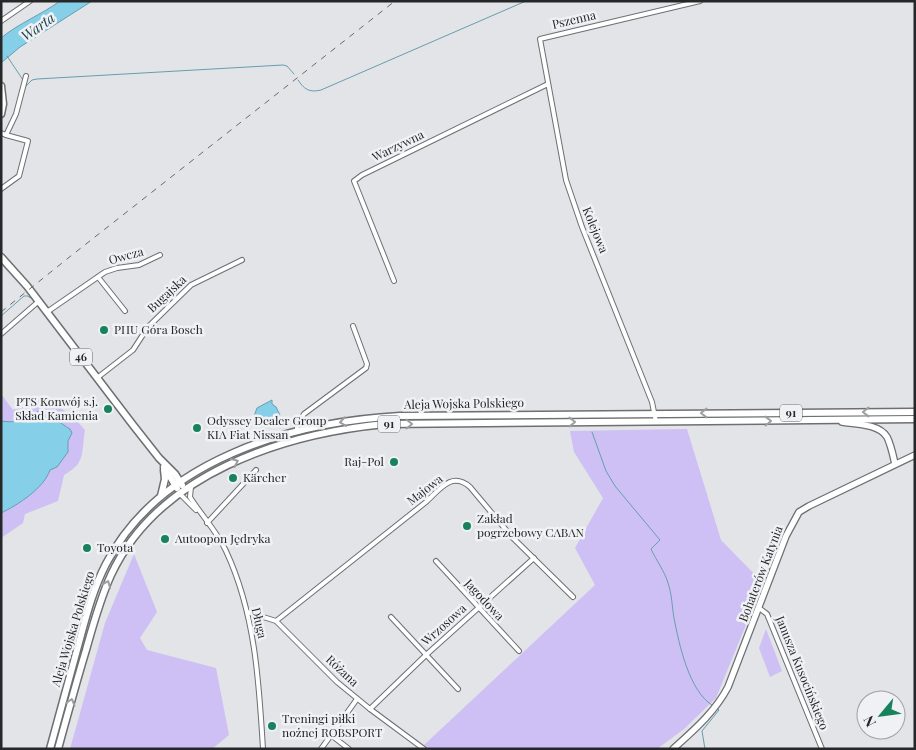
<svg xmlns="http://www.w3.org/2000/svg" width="916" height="750" viewBox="0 0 916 750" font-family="'Playfair Display',serif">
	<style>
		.green { fill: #cec0f4 }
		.water { fill: #85d0e8; stroke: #689dae }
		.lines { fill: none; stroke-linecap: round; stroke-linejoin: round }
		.stream { stroke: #689dae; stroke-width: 1 }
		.street-casing { stroke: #6e6f72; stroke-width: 6 }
		.secondary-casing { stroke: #6e6f72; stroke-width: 8 }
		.primary-casing { stroke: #6e6f72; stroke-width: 9 }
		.street { stroke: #fff; stroke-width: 4 }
		.secondary { stroke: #fff; stroke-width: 5.5 }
		.primary { stroke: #fff; stroke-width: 6 }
		.rail { stroke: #68696b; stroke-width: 1; stroke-dasharray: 6 6; stroke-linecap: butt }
		.oneway { stroke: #9d9e9e }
		.poi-dot { fill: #18825d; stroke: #eff1f4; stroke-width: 2 }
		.labels { text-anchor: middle; stroke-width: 5; stroke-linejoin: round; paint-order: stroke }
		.shield { fill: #eff1f4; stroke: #626465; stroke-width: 1 }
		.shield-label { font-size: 11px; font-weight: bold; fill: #262728 }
		.street-label { font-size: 12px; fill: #262728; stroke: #eff1f4 }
		.poi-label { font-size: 12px; fill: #262728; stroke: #eff1f4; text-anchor: start }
		.water-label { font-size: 14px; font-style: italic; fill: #1e404c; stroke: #eff1f4 }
	</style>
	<rect width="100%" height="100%" fill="#e2e4e7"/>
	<g class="green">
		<path d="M1,394L13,410L47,397L75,419L85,430C81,453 86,463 64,475L58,501L25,514L23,523L1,538Z"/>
		<path d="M687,429L721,540L763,583L716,698L684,729L657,749H430L424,745L595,585L575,548L603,498L574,452L570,431Z"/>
		<path d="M134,554L157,612L140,638L147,650L216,668L229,735L212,749H70L105,623Z"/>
		<path d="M766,629L782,671L770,677L759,648Z"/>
	</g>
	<g class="water">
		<path d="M60,1H92L20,47L1,63V38C19,23 41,15 60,1Z"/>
		<path d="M272,400V404L276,407L280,415L268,421L256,422L254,416L257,408Z"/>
		<path d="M40,410C48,412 61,424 70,429L72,433L68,441V452L57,467L50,470C44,488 18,505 1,513V421C15,423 14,421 25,417C31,415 35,414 40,410Z"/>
	</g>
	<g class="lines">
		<g class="stream">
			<path d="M7,56L23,80"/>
			<path d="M298,80C304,89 309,93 321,90L526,1"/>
			<path d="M25,83L26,86L32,80L37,79L283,65L287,66L294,74"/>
			<path d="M1,316L24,296H28L30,298"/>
			<path d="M592,432L606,471L615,486L660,540L651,549C656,560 665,572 668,583C672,594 672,607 674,618C679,644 689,691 712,705"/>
			<path d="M705,749L702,731L719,710L718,709"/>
		</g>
		<g class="street-casing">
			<g id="street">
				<path d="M1,21L30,1"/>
				<path d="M1,133L6,135L16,114L26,76"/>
				<path d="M1,189L19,176L28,141L6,135"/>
				<path d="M98,277L125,311"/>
				<path d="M394,281L354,181L362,175L548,84"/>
				<path d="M47,312L105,272L117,268L139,265L160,255"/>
				<path d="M1,334L39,301"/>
				<path d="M97,378L133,350L148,327L191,285L242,260"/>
				<path d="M656,422L652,402L582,227L566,180L540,39L700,1"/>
				<path d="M297,431V425L304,414L366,368L367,364L353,326"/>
				<path d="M191,487L190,497C201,515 217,531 226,551C255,613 259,681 263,749"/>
				<path d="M180,494L196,510"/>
				<path d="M207,523L256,470"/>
				<path d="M436,561L519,651"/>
				<path d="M759,608L767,614L822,749"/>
				<path d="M247,612L276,621L337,682L370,709L424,749"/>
				<path d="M391,617L458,689"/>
				<path d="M276,621L426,502C440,489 452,471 470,487L512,537L573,597"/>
				<path d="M370,709L426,655L534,558"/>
				<path d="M331,735L349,749"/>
				<path d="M321,749L357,699"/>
			</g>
		</g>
		<g class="secondary-casing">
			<g id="secondary">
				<path d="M842,422C856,424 879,424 887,437C891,445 893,455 895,464"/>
				<path d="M673,749C694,730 715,712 728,687L786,536L799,512L809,506L915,455"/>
			</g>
		</g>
		<g class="primary-casing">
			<g id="primary">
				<path d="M1,86L3,104L1,114"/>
				<path d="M1,257L27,286L133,425L159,458L175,474L182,485"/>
				<path d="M164,467L177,488"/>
				<path d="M161,496L165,479L164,470"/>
				<path d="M50,749C59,716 68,683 77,650C85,621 92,591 106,564C160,460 291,422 400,416L915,412"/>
				<path d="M58,749C67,716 76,683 86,650C93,625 100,599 111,575C158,474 282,434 385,424L915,419"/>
			</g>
		</g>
		<use href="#street" class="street"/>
		<use href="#secondary" class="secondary"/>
		<use href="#primary" class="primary"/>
		<path class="rail" d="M1,312L72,255L395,1"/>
	</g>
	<defs><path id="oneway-chevron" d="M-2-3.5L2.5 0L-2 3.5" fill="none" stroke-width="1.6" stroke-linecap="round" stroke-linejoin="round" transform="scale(1.25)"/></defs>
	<g class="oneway">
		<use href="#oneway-chevron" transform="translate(866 412) rotate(180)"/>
		<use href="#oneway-chevron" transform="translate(704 413) rotate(180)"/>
		<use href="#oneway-chevron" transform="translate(768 421) rotate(-1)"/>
		<use href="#oneway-chevron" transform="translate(343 422) rotate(171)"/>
		<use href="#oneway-chevron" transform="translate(572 422)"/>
		<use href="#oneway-chevron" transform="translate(409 424) rotate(-1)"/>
		<use href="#oneway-chevron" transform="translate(235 462) rotate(-25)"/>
		<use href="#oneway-chevron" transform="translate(107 584) rotate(-68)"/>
		<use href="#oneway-chevron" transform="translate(71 702) rotate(-74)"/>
	</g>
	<g class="poi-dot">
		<circle cx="104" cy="330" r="5"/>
		<circle cx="108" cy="409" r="5"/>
		<circle cx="197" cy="428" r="5"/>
		<circle cx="394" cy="462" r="5"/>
		<circle cx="233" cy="478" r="5"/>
		<circle cx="467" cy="526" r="5"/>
		<circle cx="165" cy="539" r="5"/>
		<circle cx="87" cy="548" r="5"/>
		<circle cx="272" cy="726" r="5"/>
	</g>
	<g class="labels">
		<g class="shield">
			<rect x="70" y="348.5" width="22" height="17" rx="4"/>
			<rect x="780" y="404.5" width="22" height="17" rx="4"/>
			<rect x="378" y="415.5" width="22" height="17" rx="4"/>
		</g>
		<g class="shield-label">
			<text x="81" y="361">46</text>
			<text x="791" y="417">91</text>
			<text x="389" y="428">91</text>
		</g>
		<g class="street-label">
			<text transform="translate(574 20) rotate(-13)" y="4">Pszenna</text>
			<text transform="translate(398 146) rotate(-26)" y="4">Warzywna</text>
			<text transform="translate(595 230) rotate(68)" y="4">Kolejowa</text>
			<text transform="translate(126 256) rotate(-15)" y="4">Owcza</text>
			<text transform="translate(167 294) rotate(-43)" y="4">Bugajska</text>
			<text transform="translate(464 404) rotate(-1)" y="4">Aleja Wojska Polskiego</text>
			<text transform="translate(425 490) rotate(-38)" y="4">Majowa</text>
			<text transform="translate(761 574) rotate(-69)" y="4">Bohaterów Katynia</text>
			<text transform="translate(484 600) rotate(47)" y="4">Jagodowa</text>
			<text transform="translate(259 623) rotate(77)" y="4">Długa</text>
			<text transform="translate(444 625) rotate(-42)" y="4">Wrzosowa</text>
			<text transform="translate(73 629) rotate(-73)" y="4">Aleja Wojska Polskiego</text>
			<text transform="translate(342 671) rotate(43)" y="4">Różana</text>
			<text transform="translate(802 673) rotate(68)" y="4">Janusza Kusocińskiego</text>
		</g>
		<g class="poi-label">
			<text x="114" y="334">PHU Góra Bosch</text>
			<text x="98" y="406" text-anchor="end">PTS Konwój s.j.<tspan x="98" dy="14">Skład Kamienia</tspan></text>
			<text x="207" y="425">Odyssey Dealer Group<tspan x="207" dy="14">KIA Fiat Nissan</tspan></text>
			<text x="384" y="466" text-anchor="end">Raj-Pol</text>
			<text x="243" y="482">Kärcher</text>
			<text x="477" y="523">Zakład<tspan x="477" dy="14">pogrzebowy CABAN</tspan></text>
			<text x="175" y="543">Autoopon Jędryka</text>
			<text x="97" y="552">Toyota</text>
			<text x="282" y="723">Treningi piłki<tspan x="282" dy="14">nożnej ROBSPORT</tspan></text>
		</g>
		<g class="water-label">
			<text transform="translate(38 27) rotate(-35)" y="5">Warta</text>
		</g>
	</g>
	<rect width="916" height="750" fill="none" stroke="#262728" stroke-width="5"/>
	<g transform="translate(881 715) rotate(241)"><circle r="24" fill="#eff1f4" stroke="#9fa0a2"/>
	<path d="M0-4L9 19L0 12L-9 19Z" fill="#18825d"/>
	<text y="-8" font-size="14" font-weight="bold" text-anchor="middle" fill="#262728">N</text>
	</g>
</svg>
